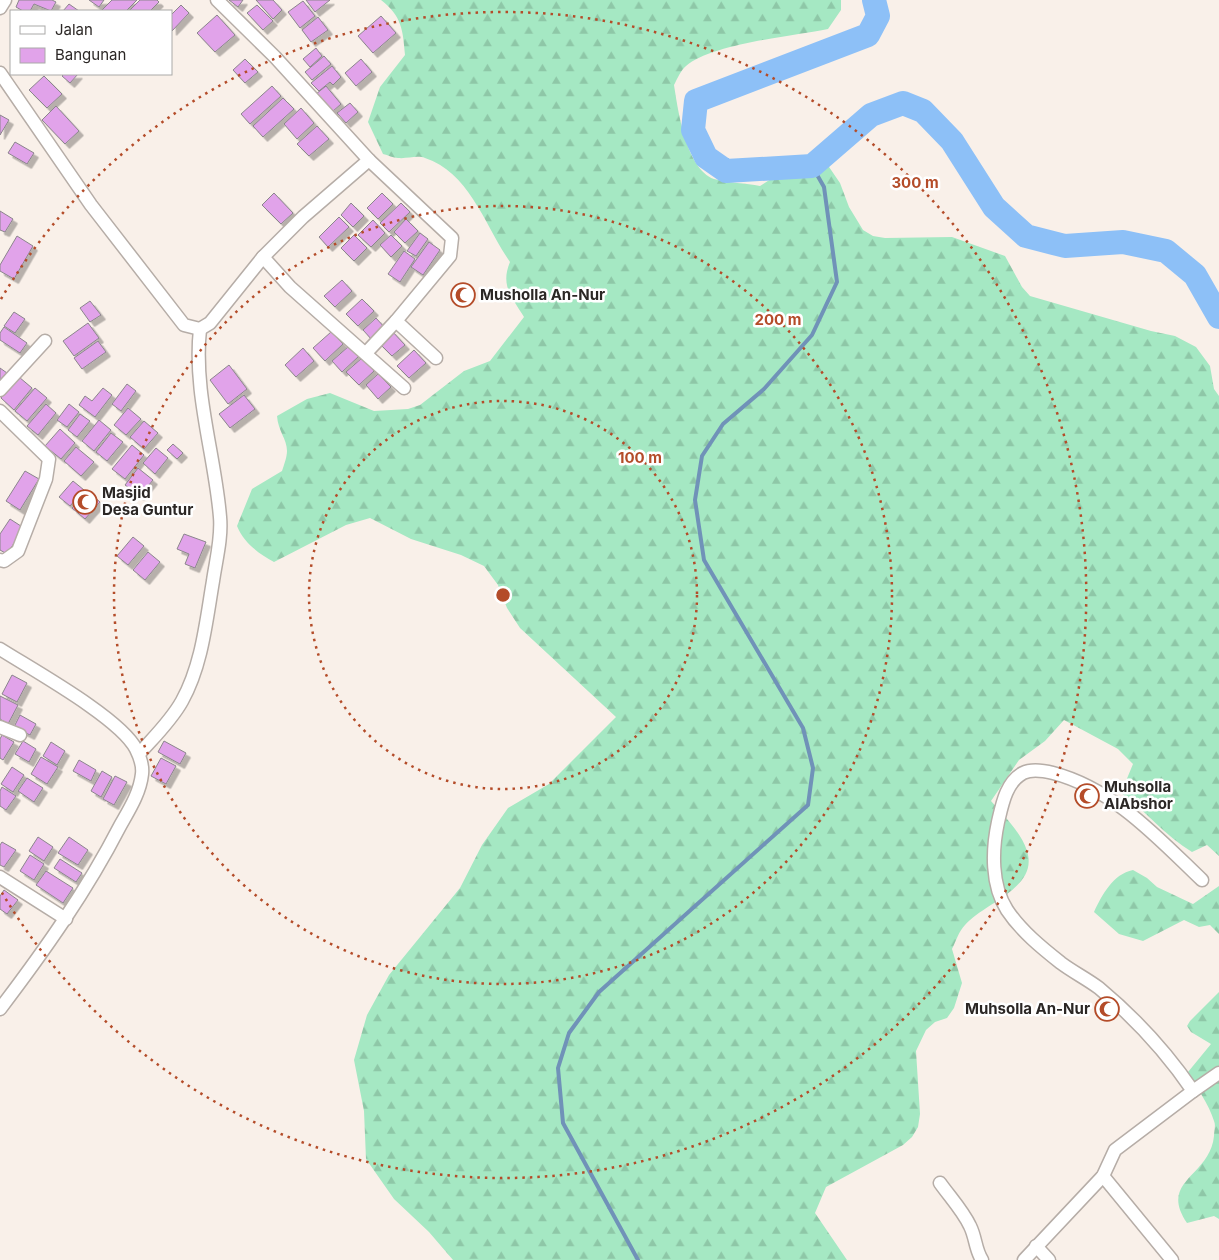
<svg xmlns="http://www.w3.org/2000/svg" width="1219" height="1260" viewBox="0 0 1219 1260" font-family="Inter,sans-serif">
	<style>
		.forest { fill: url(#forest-firs) }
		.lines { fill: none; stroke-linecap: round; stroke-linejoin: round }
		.stream { stroke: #7092b8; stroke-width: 4 }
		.river { stroke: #8dc0f7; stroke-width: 24 }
		.building { fill: #e1a3ea; stroke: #8b858c; filter: url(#shadow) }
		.street-casing { stroke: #b6ada7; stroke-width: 15 }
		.street { stroke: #fff; stroke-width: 12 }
		.ring { fill: none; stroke: #b44c29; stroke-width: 2.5; stroke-dasharray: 2.5 5 }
		.labels { text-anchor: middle; stroke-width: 5; stroke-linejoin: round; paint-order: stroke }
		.poi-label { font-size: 15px; font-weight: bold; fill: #2b2725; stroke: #fff; text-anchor: start }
		.centre { fill: #b44c29; stroke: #fff; stroke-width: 2.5 }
		.ring-label { font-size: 15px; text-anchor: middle; font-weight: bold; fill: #b44c29; stroke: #fff; stroke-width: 5; stroke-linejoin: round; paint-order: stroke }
	</style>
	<defs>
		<pattern id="forest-firs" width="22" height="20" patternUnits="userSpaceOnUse" patternTransform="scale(1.25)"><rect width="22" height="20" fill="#a5e8c3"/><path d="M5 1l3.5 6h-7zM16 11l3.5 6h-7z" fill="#8ec7a7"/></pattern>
		<filter id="shadow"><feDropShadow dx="4.5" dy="4.5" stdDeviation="0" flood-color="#0004"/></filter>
	</defs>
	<rect width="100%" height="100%" fill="#f9f0e9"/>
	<g class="forest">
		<path d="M381,0H841V10L828,29C793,36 711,44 686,66C681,70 677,79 674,85C678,110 686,169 714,179C728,183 746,183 760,186L813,152L827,164L840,183L849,207L863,230L873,236L885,238L952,237L1005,256L1022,287L1030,296L1151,331L1175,336L1196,347L1210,366L1214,389L1219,396V856L1207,845L1192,852C1165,836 1146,811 1121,793L1133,764L1118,749L1064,720L1045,741L1019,760L991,801C1003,815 1021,832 1027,851C1039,888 984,903 965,925C959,931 956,941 952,949L962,983L954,1008L947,1018L935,1022L926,1030L916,1051L920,1114L918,1127L912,1137L903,1145L826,1187L815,1213L847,1260H453L429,1232L394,1199L366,1159L364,1111L354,1060L367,1015L389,975L460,888L482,845L508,808L549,784L616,717L520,628L507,608L498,585L484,566L461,555L411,539L370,518L346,525L274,562C258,553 244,543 237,526L252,489L282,471C284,465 287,457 287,451C287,439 278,431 277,416L307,399L330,393L374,411L408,409L420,405L464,371L490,361L524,317C512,297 500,286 510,262C485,226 470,173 425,158C417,155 407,159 398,158C393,158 388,155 383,154L368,122L380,87L405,55C403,31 402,16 381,0Z"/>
		<path d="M1133,870L1147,878L1157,887L1193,904L1219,886V934L1210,925L1199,927L1184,920L1143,941L1119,934L1094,912C1102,895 1113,874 1133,870Z"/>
		<path d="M1219,992V1219L1214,1216L1187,1223C1158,1180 1210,1177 1214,1136C1214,1131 1216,1125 1214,1121C1209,1104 1196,1087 1188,1072L1211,1044L1191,1032L1187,1026L1190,1021Z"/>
	</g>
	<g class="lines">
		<path class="stream" d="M638,1260L563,1123L558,1068L569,1033L599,992L808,805L813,768L803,728L704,560L695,500L702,456L723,424L764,389L812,335L837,282L824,187L812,166"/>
		<path class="river" d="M874,0L878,16L868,35L696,101L693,130L706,157L726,171L812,166L871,115L903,103L923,111L952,141L994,207L1026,236L1065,246L1123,242L1166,251L1195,275L1219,317"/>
	</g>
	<g class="building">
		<path d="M19,0H52L56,2L51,11L34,4L30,11H23L16,7Z"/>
		<path d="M89,0H104L99,7Z"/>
		<path d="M112,0H137L126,11H101Z"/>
		<path d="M140,0H157L159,2L150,11H129Z"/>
		<path d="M229,0H243L238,7Z"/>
		<path d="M256,0H273L282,10L273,19Z"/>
		<path d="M306,0H330L315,12Z"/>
		<path d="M303,1L315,16L300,28L288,12Z"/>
		<path d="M69,4L79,11H63Z"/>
		<path d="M181,5L189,13L172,31L171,15Z"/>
		<path d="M257,5L273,21L263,30L247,13Z"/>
		<path d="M217,15L235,35L215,52L197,33Z"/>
		<path d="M381,16L396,33L373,53L358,36Z"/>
		<path d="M318,17L328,30L311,42L302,30Z"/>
		<path d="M316,48L322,56L310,67L303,59Z"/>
		<path d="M324,56L331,64L312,80L305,72Z"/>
		<path d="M245,59L258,72L245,83L233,70Z"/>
		<path d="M361,59L372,72L356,86L345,73Z"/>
		<path d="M332,66L341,77L333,85L330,82L319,91L311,83Z"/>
		<path d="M64,74H78L70,83L62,76Z"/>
		<path d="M44,76L62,94L47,108L29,90Z"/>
		<path d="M272,86L281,96L250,124L241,114Z"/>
		<path d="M326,86L341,104L332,112L316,94Z"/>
		<path d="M283,98L294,109L263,137L253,126Z"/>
		<path d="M350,103L358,112L346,123L337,113Z"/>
		<path d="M56,106L79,131L65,144L42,120Z"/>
		<path d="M301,108L314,123L297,139L284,124Z"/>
		<path d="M0,115L9,120L0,135Z"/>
		<path d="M317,126L329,139L309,156L297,144Z"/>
		<path d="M15,142L34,153L27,164L8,153Z"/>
		<path d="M274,193L293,213L281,224L262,205Z"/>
		<path d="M382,193L393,204L378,219L367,208Z"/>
		<path d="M351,203L364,216L353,227L341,215Z"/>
		<path d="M401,203L410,212L389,232L380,223Z"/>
		<path d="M0,211L13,219L5,232L0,230Z"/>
		<path d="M339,217L349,227L328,247L319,237Z"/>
		<path d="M406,219L418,231L405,243L394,232Z"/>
		<path d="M373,220L385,233L371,247L358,235Z"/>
		<path d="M420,233L428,239L416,256L407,251Z"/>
		<path d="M354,235L367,248L354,261L341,248Z"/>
		<path d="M391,235L402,246L391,257L380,245Z"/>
		<path d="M17,236L33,246L14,279L0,271V265Z"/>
		<path d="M429,242L440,250L423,275L411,267Z"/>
		<path d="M404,251L415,259L400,282L388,274Z"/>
		<path d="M342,280L352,291L335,307L324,296Z"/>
		<path d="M362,299L374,311L358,326L346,314Z"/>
		<path d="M90,301L101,315L90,322L80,308Z"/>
		<path d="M14,312L25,319L15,333L4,326Z"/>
		<path d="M376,318L386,329L373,341L363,330Z"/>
		<path d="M88,323L99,338L74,356L63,341Z"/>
		<path d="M4,327L27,343L20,353L0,340V333Z"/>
		<path d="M391,330L405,345L392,356L378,342Z"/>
		<path d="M331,332L343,344L325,361L313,348Z"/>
		<path d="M98,341L106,352L82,369L74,358Z"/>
		<path d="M349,346L359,356L342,372L332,361Z"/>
		<path d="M303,348L314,361L296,377L285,365Z"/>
		<path d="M414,350L426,363L409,378L397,366Z"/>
		<path d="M362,358L374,371L359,385L346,372Z"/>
		<path d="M229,365L247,389L228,404L210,380Z"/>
		<path d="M0,368L7,373L0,382Z"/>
		<path d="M378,374L391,387L378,399L366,385Z"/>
		<path d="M19,377L32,388L14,410L1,398Z"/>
		<path d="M127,384L136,391L121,411L112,404Z"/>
		<path d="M35,388L47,398L27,421L15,411Z"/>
		<path d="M103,388L112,395L95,417L79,405L85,396L92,401Z"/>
		<path d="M244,395L255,409L230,428L219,414Z"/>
		<path d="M46,404L56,413L38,435L27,426Z"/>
		<path d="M69,404L79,412L67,427L57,420Z"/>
		<path d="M128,408L141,419L126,435L114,425Z"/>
		<path d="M80,414L90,421L77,437L68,430Z"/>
		<path d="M99,420L111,430L94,451L82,441Z"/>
		<path d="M144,421L158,433L144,449L130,437Z"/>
		<path d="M60,429L75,443L61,459L45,446Z"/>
		<path d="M111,433L123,442L107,461L96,452Z"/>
		<path d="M173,444L183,453L177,459L167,450Z"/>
		<path d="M132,445L144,455L125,479L112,469Z"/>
		<path d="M76,447L94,462L81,476L64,461Z"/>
		<path d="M156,448L168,458L155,474L143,463Z"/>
		<path d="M138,468L153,480L140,496L125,485Z"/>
		<path d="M25,471L39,479L20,510L6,501Z"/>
		<path d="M73,481L84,490L70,506L59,497Z"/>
		<path d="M87,491L100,502L85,519L72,508Z"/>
		<path d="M10,519L24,528L7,554L0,550V534Z"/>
		<path d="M184,534L206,542L195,568L185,564L189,554L177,549Z"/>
		<path d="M133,537L144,546L128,565L117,556Z"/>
		<path d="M148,552L160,562L145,580L133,570Z"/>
		<path d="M12,675L27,683L17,702L2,694Z"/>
		<path d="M0,696L18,705L8,724L0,719Z"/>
		<path d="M20,715L36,724L30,735L14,727Z"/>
		<path d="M2,735L14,742L3,760L0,758V739Z"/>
		<path d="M23,741L36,749L29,762L15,754Z"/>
		<path d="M164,741L186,753L180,764L158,752Z"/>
		<path d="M51,742L65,751L57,765L43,756Z"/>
		<path d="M41,757L58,767L47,784L31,774Z"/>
		<path d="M161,758L176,766L166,784L151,776Z"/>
		<path d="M79,760L96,770L91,781L73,771Z"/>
		<path d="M12,767L24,775L13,792L1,784Z"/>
		<path d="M102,771L112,777L101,797L91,791Z"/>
		<path d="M115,776L127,782L114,805L103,799Z"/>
		<path d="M27,778L43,788L34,802L18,791Z"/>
		<path d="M2,787L16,796L6,810L0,806V791Z"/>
		<path d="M38,837L53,847L44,861L29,851Z"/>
		<path d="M69,837L88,850L78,865L58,853Z"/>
		<path d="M2,842L16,850L4,867L0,865V845Z"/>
		<path d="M30,855L44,864L34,880L20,871Z"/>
		<path d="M60,859L82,873L76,882L54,868Z"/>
		<path d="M46,871L73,888L63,903L36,885Z"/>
		<path d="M4,890L18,900L7,914L0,909V896Z"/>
	</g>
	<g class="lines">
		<g class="street-casing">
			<g id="street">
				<path d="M217,0L275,57L369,160L452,238L450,256L396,321L436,358"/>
				<path d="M0,8L5,0"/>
				<path d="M0,73L91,205L184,325L200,329L210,323L263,257"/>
				<path d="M369,160L303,217L263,257L290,287L404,388"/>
				<path d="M366,353L396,321"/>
				<path d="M0,390L45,341"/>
				<path d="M0,411L49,459L46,479L18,551L4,561L0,560"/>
				<path d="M0,649C33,670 120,718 136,749C140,757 143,766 142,774C140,793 129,810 120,826C86,892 44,951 0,1009"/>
				<path d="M0,727L20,735"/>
				<path d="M139,754C153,738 171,721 182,701C202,665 206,622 213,581C216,560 222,538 220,517C215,455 193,392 200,329"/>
				<path d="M0,877L66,919"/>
				<path d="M1193,1091L1219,1073"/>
				<path d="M1103,1176L1172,1260"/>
				<path d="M940,1183C950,1197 963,1211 970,1226C976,1238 975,1249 982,1260"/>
				<path d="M1036,1246L1049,1260"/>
				<path d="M1024,1260L1103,1176L1115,1150L1193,1091C1167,1053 1135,1018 1099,988C1087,979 1073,972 1061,963C1042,948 1021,931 1007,910C991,885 992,850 998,822C1002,805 1006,782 1023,773C1031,769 1045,771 1053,773C1114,789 1158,838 1202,880"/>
			</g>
		</g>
		<use href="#street" class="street"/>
	</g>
	<g class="ring">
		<circle cx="503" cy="595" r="194"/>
		<circle cx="503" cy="595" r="389"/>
		<path d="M1 299A583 583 0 1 1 1 891"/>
	</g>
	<defs>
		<g id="mosque-ring" transform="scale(1.25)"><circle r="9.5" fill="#fff" stroke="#b44c29" stroke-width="1.5"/><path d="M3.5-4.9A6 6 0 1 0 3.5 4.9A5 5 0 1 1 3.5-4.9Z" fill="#b44c29"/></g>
	</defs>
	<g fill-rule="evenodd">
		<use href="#mosque-ring" x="463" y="295"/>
		<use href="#mosque-ring" x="85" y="502"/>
		<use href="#mosque-ring" x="1087" y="796"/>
		<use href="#mosque-ring" x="1107" y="1009"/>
	</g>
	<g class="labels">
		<g class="poi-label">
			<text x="480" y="300">Musholla An-Nur</text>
			<text x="102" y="498">Masjid<tspan x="102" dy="17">Desa Guntur</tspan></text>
			<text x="1104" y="792">Muhsolla<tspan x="1104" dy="17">AlAbshor</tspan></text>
			<text x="1090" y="1014" text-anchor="end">Muhsolla An-Nur</text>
		</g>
	</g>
	<circle cx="503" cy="595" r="8" class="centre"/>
	<g class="ring-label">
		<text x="915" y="188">300 m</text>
		<text x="778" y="325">200 m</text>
		<text x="640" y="463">100 m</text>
	</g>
	<rect x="10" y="10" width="162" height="65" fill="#ffffff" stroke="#aaa9a8"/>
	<rect x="20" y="26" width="25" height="8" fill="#ffffff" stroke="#aaa9a8"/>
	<text x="55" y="35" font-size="15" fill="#2b2725">Jalan</text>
	<rect x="20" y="48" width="25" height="15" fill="#e1a3ea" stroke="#aaa9a8"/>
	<text x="55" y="60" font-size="15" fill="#2b2725">Bangunan</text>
</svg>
